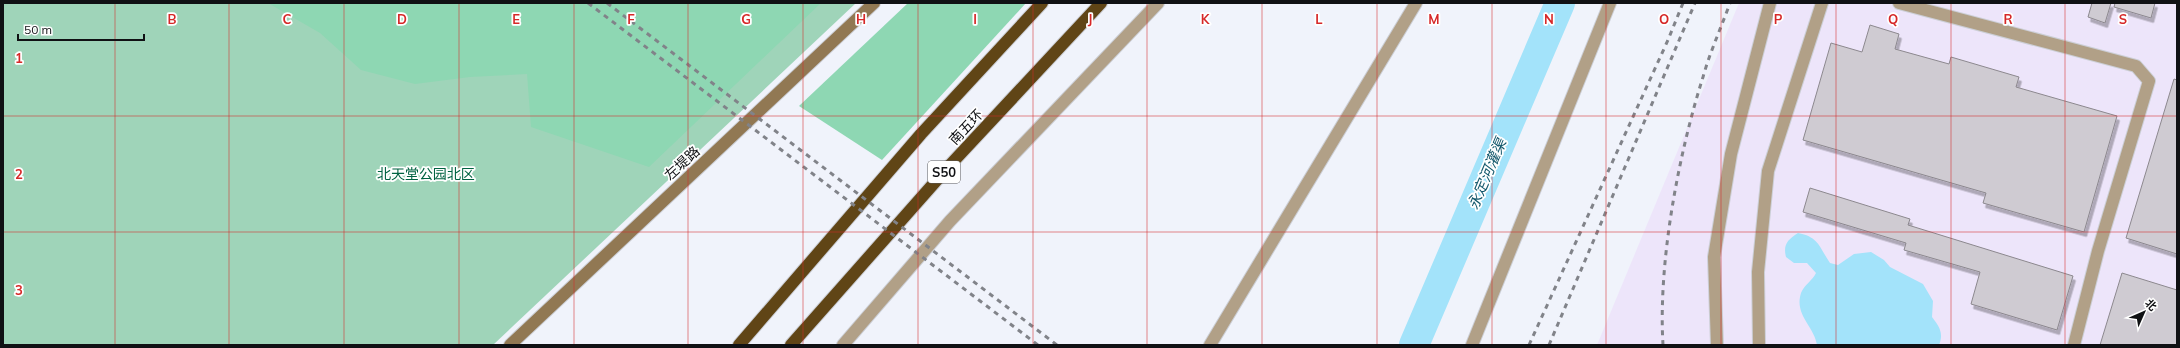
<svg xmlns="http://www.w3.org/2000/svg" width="2180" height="348" viewBox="0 0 2180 348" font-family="Mulish,'Noto Sans SC',sans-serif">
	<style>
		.industrial { fill: #ede5fa }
		.green { fill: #9fd4b9 }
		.forest { fill: #8ed7b3 }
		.water { fill: #a3e3fa }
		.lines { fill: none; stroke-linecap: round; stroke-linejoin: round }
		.river { stroke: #a3e3fa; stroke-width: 30 }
		.building { fill: #cfcbd2; stroke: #8c888e; filter: url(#shadow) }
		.street-casing { stroke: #cccfd6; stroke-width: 14 }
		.secondary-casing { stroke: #cccfd6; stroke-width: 14 }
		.highway-casing { stroke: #cccfd6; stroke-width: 14 }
		.street { stroke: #b1a087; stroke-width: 12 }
		.secondary { stroke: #917853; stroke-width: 12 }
		.highway { stroke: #604516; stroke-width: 12 }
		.rail { stroke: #818389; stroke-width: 3; stroke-dasharray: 5 5; stroke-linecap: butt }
		.grid { fill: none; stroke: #d62828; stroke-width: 1; stroke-opacity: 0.55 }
		.labels { text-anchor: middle; stroke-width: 3.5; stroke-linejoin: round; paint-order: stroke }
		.shield { fill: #fff; stroke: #58585a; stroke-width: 1 }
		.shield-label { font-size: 13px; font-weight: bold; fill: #101114 }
		.street-label { font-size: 14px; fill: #101114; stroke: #fff }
		.park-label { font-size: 14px; fill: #006241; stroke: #fff }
		.water-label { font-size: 15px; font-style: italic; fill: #12576b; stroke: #fff }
		.grid-label { font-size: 13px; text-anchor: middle; font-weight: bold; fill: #d62828; stroke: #fff; stroke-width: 3.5; stroke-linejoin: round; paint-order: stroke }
	</style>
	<defs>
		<filter id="shadow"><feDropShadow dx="2.5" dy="4.5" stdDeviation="0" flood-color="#0004"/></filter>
	</defs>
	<rect width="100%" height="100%" fill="#f0f3fb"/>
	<path class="industrial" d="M1739,3H2177V345H1597Z"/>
	<path class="green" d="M3,3H856L493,345H3Z"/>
	<g class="forest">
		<path d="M268,3H821L649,167L531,127L527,74L470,77L415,84L361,70L320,33Z"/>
		<path d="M908,3H1026L882,160L799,106Z"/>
	</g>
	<path class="water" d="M1798,233C1819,237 1819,247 1830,263L1838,265L1854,254L1871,252L1884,260L1890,267L1923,284L1933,301L1932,317C1939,326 1944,333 1939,345H1817C1814,326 1794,315 1801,293C1804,285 1813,280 1816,273L1807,263H1794L1786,257C1783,245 1787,240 1798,233Z"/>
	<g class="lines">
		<path class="river" d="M1414,345L1560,3"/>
	</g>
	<g class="building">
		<path d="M2092,3H2111L2105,23L2088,17Z"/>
		<path d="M2115,3H2155L2151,18L2114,7Z"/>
		<path d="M1870,25L1899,34L1895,49L1949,64L1951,57L2019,77L2016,87L2117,116L2084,232L1983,203L1986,193L1803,140L1831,43L1862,52Z"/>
		<path d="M2174,79L2177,80V254L2126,238Z"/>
		<path d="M1810,188L1910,219L1908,225L2073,276L2057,330L1971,304L1980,272L1904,250L1906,243L1803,212Z"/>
		<path d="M2122,273L2177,290V345H2100Z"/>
	</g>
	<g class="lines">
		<g class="street-casing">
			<g id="street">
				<path d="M1899,3L2136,66L2149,81L2098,251L2074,345"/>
				<path d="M843,345L950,221L1158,3"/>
				<path d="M1210,345L1416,3"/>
				<path d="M1472,345L1610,3"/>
				<path d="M1717,345L1714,257L1731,154L1770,3"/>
				<path d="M1759,345L1758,272L1768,171L1822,3"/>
			</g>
		</g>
		<g class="secondary-casing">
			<path id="secondary" d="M510,345L874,3"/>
		</g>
		<g class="highway-casing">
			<g id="highway">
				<path d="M739,345L921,134L1042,3"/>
				<path d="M791,345L951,164L1101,3"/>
			</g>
		</g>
		<use href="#street" class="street"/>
		<use href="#secondary" class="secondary"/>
		<use href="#highway" class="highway"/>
		<g class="rail">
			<path d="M588,3L1038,345"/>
			<path d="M607,3L1057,345"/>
			<path d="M1529,345L1668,40L1683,3"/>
			<path d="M1549,345L1695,3"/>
			<path d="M1663,345C1658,263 1678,156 1703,77C1710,52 1721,28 1730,3"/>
		</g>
	</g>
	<path class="grid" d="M115,3V345M229,3V345M344,3V345M459,3V345M574,3V345M688,3V345M803,3V345M918,3V345M1033,3V345M1147,3V345M1262,3V345M1377,3V345M1492,3V345M1606,3V345M1721,3V345M1836,3V345M1951,3V345M2065,3V345M3,116H2177M3,232H2177"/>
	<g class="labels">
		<rect class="shield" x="928" y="161" width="32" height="22" rx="3"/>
		<g class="shield-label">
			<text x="944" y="177">S50</text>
		</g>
		<g class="street-label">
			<text transform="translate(966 127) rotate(-47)" y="5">南五环</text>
			<text transform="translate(682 163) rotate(-43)" y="5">左堤路</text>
		</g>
		<g class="park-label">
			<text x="426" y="179">北天堂公园北区</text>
		</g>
		<g class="water-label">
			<text transform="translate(1487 174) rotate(-67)" y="5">永定河灌渠</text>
		</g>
	</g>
	<g class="grid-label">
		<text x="172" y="24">B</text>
		<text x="287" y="24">C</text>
		<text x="402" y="24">D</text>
		<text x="516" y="24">E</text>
		<text x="631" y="24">F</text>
		<text x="746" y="24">G</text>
		<text x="861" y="24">H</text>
		<text x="975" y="24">I</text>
		<text x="1090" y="24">J</text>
		<text x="1205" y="24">K</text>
		<text x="1319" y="24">L</text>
		<text x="1434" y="24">M</text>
		<text x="1549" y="24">N</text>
		<text x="1664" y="24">O</text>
		<text x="1778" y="24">P</text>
		<text x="1893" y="24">Q</text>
		<text x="2008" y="24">R</text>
		<text x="2123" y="24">S</text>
		<text x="19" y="63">1</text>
		<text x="19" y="179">2</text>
		<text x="19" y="295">3</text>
	</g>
	<rect width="2180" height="348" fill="none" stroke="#101114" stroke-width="8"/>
	<g transform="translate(2144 312) rotate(45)" stroke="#ffffff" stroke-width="3" paint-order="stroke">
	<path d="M0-3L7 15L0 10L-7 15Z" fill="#101114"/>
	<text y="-6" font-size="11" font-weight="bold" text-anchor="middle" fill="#101114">北</text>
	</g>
	<path d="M18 34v6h126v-6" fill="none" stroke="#101114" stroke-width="2"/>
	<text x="24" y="34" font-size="12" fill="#101114" stroke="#ffffff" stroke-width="3" paint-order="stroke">50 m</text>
</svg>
